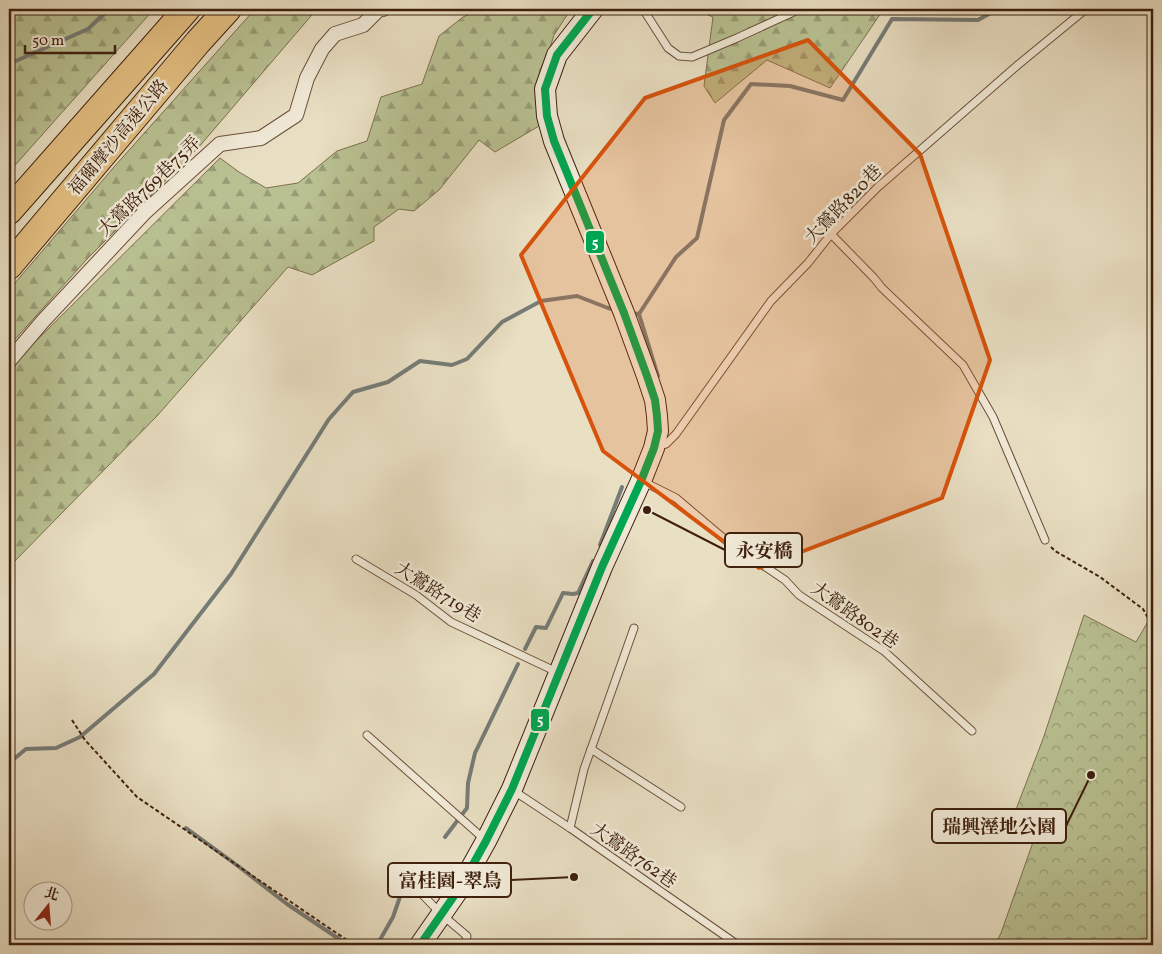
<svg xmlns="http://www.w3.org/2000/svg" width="1162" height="954" viewBox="0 0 1162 954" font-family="Vollkorn,'Noto Serif TC',serif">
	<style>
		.forest { fill: url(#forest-firs); stroke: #7c7050 }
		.park { fill: url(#park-crowns); stroke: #7c7050 }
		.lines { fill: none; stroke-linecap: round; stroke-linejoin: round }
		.stream { stroke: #767c77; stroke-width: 4 }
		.lane-casing { stroke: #6a503a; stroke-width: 9 }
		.street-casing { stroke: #6a503a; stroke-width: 16 }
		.secondary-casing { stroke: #3f200d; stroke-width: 22 }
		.highway-casing { stroke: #3f200d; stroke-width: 28 }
		.path { stroke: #3f200d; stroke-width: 2; stroke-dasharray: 4 2.5; stroke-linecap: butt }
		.lane { stroke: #f1ead8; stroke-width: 7 }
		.street { stroke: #f1ead8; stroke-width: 14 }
		.secondary { stroke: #f1ead8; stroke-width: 20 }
		.highway { stroke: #e4c082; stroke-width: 26 }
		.bus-1-casing { stroke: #f1ead8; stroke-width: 11 }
		.bus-1 { stroke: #00a651; stroke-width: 8 }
		.marked { fill: #d7530c; fill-opacity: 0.2; stroke: #d7530c; stroke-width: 4; stroke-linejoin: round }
		.labels { text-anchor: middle; stroke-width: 5; stroke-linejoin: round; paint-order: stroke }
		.street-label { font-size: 18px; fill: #3f200d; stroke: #f1ead8 }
		.leader { fill: none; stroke: #3f200d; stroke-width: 2 }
		.callout-dot { fill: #3f200d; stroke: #f1ead8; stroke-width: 2 }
		.callout { fill: #f1ead8; stroke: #3f200d; stroke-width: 2 }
		.callout-label { font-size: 19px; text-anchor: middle; font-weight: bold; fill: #3f200d }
		.line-badge { stroke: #f1ead8; stroke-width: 2 }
		.badge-label { font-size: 14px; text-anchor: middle; font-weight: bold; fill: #fff }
	</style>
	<defs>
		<pattern id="forest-firs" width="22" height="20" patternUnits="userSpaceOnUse" patternTransform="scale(1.25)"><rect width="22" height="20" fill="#b9c192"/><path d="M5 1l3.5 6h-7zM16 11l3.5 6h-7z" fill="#989c76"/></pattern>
		<pattern id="park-crowns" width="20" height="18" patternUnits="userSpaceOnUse" patternTransform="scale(1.25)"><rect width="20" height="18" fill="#b9c192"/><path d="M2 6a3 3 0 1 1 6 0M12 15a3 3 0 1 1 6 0" fill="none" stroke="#989c76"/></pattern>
	</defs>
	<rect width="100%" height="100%" fill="#e9dfc3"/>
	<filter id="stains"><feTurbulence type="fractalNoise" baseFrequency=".004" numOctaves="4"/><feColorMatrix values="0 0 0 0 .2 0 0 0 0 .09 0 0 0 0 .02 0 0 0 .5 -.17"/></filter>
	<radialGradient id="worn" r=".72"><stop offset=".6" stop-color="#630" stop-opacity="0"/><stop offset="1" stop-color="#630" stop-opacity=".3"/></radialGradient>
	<g class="forest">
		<path d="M9,9H154L9,172Z"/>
		<path d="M255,9H317L198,148L87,259L9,346V290L114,167Z"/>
		<path d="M481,9H571L554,35L538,86L539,126L495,152L479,140L439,190L414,211L399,209L374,227V241L312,275L288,267L157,416L9,567V373L24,353L220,158L239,172L266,188L298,183L337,151L367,141L381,97L422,84L439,36L463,17Z"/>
		<path d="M694,9H891L881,13L830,88L767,60L715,103L704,86L713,17Z"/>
	</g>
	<path class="park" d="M1153,613V945H995L1001,933L1038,828L1015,812L1043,739L1084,615L1136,642Z"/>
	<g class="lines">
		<g class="stream">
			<path d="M9,64L88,29L109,9"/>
			<path d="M631,313L639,314L676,257L697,238L724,120L751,84L790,86L843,100L892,19L978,20L998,9"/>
			<path d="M639,314L658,376"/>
			<path d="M600,545L622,487"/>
			<path d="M525,649L536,627L546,628L563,593L573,594L578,593L593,561"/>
			<path d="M9,763L26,749L56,748L80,737L154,674L231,574L329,419L353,392L388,382L420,361L452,365L467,359L502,322L541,301L577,296L608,308L616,310"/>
			<path d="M186,828L238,866L287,904L348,945"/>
			<path d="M445,837L467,808L468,783L475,753L518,664"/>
			<path d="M416,876L427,868"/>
			<path d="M9,944L10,945"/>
			<path d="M377,945L393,917L403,888"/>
		</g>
		<g class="lane-casing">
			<g id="lane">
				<path d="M643,9L668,48L679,56L692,57L737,38L800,9"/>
				<path d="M831,234L874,278L882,288L963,365L993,417L1045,540"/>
				<path d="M657,447L666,444L676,434L771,301L808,263L831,234L878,187L1019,64L1086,9"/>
				<path d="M642,481L676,498L728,542L785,580L799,595L884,651L972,731"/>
				<path d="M356,559L416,595L451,622L557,672"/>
				<path d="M367,735L484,839"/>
				<path d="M591,749L681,807"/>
				<path d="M514,791L570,828L738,945"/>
				<path d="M570,828L584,769L634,628"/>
				<path d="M400,871L441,914L467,936L465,945"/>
			</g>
		</g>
		<g class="street-casing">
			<path id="street" d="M9,361L43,321L145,212L220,144L261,138L296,115L307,78L322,49L335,34L363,25L378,10L383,9"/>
		</g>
		<g class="secondary-casing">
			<path id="secondary" d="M420,945L461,886L486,841L512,789L602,567L641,481L654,448L658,431L657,416L655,400L647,376L624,313L554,141L547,116L545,89L557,55L593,9"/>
		</g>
		<g class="highway-casing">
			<g id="highway">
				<path d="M9,211L187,9"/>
				<path d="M9,266L198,42L228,9"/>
			</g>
		</g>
		<g class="path">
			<path d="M1051,547L1055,551L1100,577L1143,609L1153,627"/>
			<path d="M72,720L85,740L137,797L354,945"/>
		</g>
		<use href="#lane" class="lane"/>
		<use href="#street" class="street"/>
		<use href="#secondary" class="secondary"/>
		<use href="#highway" class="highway"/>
		<g class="bus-1-casing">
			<path id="bus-1" d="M420,945L461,886L486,841L512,789L602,567L641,481L654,448L658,431L657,416L655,400L647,376L624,313L554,141L547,116L545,89L557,55L593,9"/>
		</g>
		<use href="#bus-1" class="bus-1"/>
	</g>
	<path class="marked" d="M808,40L920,154L990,360L942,498L759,568L603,451L521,255L645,98Z"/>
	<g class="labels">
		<g class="street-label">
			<text transform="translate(118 137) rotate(-50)" y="6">福爾摩沙高速公路</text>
			<text transform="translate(149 186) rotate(-44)" y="6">大鶯路769巷75弄</text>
			<text transform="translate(843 204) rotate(-46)" y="6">大鶯路820巷</text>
			<text transform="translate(438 592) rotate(32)" y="6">大鶯路719巷</text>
			<text transform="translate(855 615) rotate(35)" y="6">大鶯路802巷</text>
			<text transform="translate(634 855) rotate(35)" y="6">大鶯路762巷</text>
		</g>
	</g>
	<path class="leader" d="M647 510L725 550M1091 775L1066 826M574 877L511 880"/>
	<g class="callout-dot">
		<circle cx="647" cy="510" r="5"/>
		<circle cx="1091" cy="775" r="5"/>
		<circle cx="574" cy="877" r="5"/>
	</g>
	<g class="callout">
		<rect x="725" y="533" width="77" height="34" rx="5"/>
		<rect x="932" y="809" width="134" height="34" rx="5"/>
		<rect x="388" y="863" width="123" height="34" rx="5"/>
	</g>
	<g class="callout-label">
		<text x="764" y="557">永安橋</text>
		<text x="999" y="833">瑞興溼地公園</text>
		<text x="450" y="887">富桂園-翠鳥</text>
	</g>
	<g class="line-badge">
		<rect x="585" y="230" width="20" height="24" rx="5" fill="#00a651"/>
		<rect x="530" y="708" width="20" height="24" rx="5" fill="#00a651"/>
	</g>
	<g class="badge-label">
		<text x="595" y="247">5</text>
		<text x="540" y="724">5</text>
	</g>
	<rect width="1162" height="954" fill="none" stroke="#e9dfc3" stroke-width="30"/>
	<rect x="10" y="10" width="1142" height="934" fill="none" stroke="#3f200d" stroke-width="2.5"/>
	<rect x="15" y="15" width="1132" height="924" fill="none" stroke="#3f200d"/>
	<g transform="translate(48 906) rotate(17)"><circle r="24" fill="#f1ead8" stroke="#aa9987"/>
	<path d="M0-4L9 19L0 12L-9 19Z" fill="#8f2418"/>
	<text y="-8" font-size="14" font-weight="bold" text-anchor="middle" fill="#3f200d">北</text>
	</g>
	<path d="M25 45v8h90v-8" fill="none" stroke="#3f200d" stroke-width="2.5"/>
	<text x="32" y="45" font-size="15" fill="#3f200d" stroke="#f1ead8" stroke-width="4" paint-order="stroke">50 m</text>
	<rect width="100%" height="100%" filter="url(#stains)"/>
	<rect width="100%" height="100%" fill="url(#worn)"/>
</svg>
